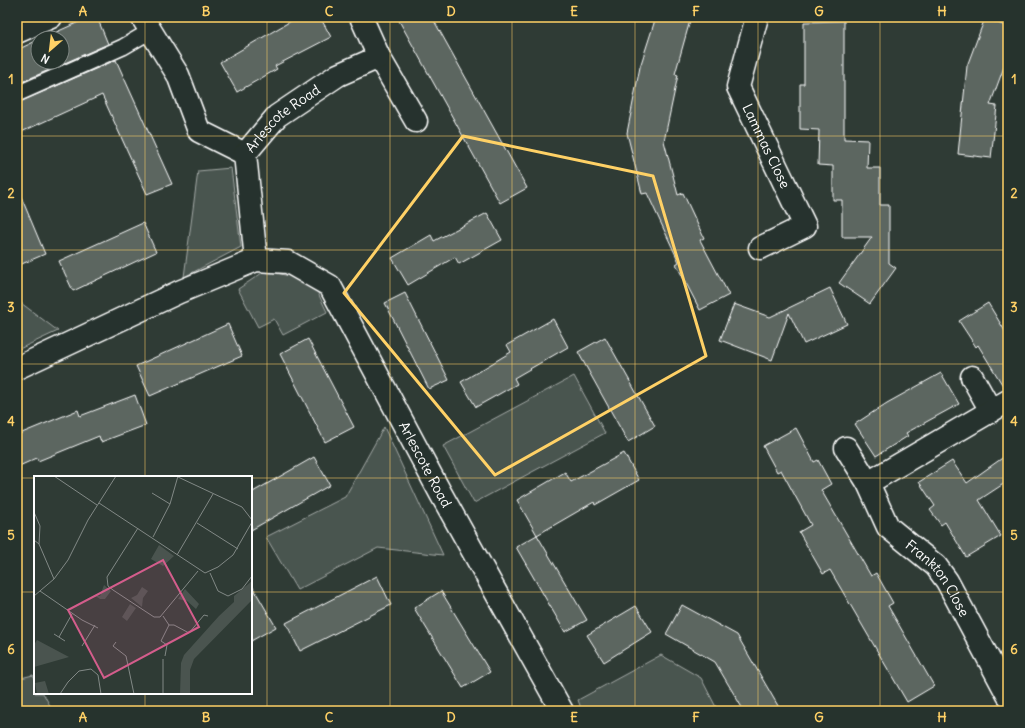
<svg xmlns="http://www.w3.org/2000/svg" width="1025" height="728" viewBox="0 0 1025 728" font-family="Delius,sans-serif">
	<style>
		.green { fill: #4a544f; stroke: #a4aaa7 }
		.building { fill: #5b6661; stroke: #fff }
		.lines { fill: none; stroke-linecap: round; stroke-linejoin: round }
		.service-casing { stroke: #fff; stroke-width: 18 }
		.minor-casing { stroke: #fff; stroke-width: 25 }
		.service { stroke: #26332d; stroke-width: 15 }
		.minor { stroke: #26332d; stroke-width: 22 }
		.marked { fill: none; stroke: #ffd166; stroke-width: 3; stroke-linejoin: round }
		.grid { fill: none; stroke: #ffd166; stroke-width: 1; stroke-opacity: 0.55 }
		.labels { text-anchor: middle; stroke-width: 3; stroke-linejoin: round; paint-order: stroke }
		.street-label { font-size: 14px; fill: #fff; stroke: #26332d }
		.inset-road { fill: none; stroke: #828986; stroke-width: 1 }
		.view { fill: #d45d8c; fill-opacity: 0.15; stroke: #d45d8c; stroke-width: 2 }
		.inset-edge { fill: none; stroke: #fff; stroke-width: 2 }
		.neatline { fill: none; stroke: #ffd166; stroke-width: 1.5 }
		.grid-label { font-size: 13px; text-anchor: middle; font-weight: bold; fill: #ffd166 }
	</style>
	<rect width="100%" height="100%" fill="#2f3b35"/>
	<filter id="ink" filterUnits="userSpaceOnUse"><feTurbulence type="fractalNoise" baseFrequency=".025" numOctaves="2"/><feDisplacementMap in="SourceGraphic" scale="8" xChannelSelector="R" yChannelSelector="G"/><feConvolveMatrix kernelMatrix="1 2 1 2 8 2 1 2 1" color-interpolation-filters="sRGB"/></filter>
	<g filter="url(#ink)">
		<g class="green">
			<path d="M231,168L241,247L184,277L198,171Z"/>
			<path d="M265,271L295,277L317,291L327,312L283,335L274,319L258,327L238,289Z"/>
			<path d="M17,300L58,331L17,350Z"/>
			<path d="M574,376L605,433L474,503L443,446Z"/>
			<path d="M384,427L443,555L378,548L297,590L266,537L345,497Z"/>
			<path d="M661,655L701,678L718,711H696L694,709L691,711H582L578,700Z"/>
			<path d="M33,675L35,678V693H43L53,711H17V679Z"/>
		</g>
		<g class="building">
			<path d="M90,17H97L108,44L17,84V50L38,40V62H62V38H43Z"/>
			<path d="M298,17H320L331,37L275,66L277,69L237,92L220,62Z"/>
			<path d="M397,17H432L527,188L500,203Z"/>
			<path d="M656,17H691L675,74L678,75L664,141L678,195L683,193L704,238L700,240L729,295L700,310L676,264L679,262L647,193L642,194L627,133L640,67Z"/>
			<path d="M985,18L1008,27V56L990,105L997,106L991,158L958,154L967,66Z"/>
			<path d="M844,21V139L868,140L867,168H880V205H889V263L896,268L870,304L839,283L872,237H842V200H833V166L818,165L819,130L800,129V84H804V22Z"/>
			<path d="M116,60L172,184L147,194L102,95L17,134V103Z"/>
			<path d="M17,187L45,254L17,266Z"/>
			<path d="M487,213L502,240L459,264L455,257L408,285L392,258L431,235L434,241Z"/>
			<path d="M143,223L156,252L73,291L59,261Z"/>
			<path d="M830,288L847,324L804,344L789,313L772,360L720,340L734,304L770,317Z"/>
			<path d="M405,293L449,380L429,389L385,303Z"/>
			<path d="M988,303L1008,336V389H1005L978,345L976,347L959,321Z"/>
			<path d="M553,319L568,347L514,378L517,384L476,407L461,382L511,352L507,345Z"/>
			<path d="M228,324L242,356L150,396L136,366Z"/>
			<path d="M605,337L655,426L628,442L578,352Z"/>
			<path d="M308,339L354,427L325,442L280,354Z"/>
			<path d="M941,373L959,404L906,433L908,436L876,456L855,424L887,403Z"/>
			<path d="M135,395L146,425L101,442L99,436L38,461L37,458L17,467V435L78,410L80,416Z"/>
			<path d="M796,428L814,462L818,460L831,484L821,490L871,576L876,573L893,603L888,606L934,686L907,702L830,570L823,574L799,532L811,525L781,470L777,472L763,446Z"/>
			<path d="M624,453L639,480L595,505L594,502L537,535L517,500L565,472L571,482Z"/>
			<path d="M1008,454V481L979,500L1001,536L966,557L945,522L941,525L930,510L935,506L919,482L952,461L967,483Z"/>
			<path d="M314,457L330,485L251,530V493Z"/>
			<path d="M537,535L587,620L565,632L516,547Z"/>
			<path d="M377,576L391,605L300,651L286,623Z"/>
			<path d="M251,584L276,627L251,641Z"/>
			<path d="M441,591L490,672L463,688L414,608Z"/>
			<path d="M682,605L737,635L781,711H744L715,662L666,634Z"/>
			<path d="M636,606L652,632L604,662L587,635Z"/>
		</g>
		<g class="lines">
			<g class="service-casing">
				<path id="service" d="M17,94L123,47L152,30"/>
			</g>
			<g class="minor-casing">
				<g id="minor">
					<path d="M142,17L178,75L199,131L245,154"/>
					<path id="s1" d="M757,17L738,87L805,226L760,248"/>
					<path d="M17,32L51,17"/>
					<path d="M379,57L416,121"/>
					<path id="s2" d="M256,260L245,154L277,116L338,75L379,57L361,17"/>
					<path id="s3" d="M17,368L179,292L256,260L288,262L330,286L441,494L562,711"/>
					<path d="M972,377L991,411"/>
					<path id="s4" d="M846,448L868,483L888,527L936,566L947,581L1008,695"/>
					<path d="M868,483L1008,401"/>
				</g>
			</g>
			<use href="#service" class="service"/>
			<use href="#minor" class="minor"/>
		</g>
	</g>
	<path class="marked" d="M463,136L653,176L706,356L495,475L344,293Z"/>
	<path class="grid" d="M145,17V477M267,17V711M390,17V711M512,17V711M635,17V711M758,17V711M880,17V711M17,136H1008M17,250H1008M17,364H1008M17,478H35M251,478H1008M17,592H35M251,592H1008M145,693V711"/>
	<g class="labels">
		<g class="street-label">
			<text dy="5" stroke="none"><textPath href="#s2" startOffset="159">Arlescote Road</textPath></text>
			<text dy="5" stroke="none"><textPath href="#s1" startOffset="138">Lammas Close</textPath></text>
			<text dy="5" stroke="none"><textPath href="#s3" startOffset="545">Arlescote Road</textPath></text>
			<text dy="5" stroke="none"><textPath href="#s4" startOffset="162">Frankton Close</textPath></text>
		</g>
	</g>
	<g transform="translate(34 476)">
		<rect width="218" height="218" fill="#2f3b35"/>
		<path d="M125,69L140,80L129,90L117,83ZM218,105V124L160,183L156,194V218H146L147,187L150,179L185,140L200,126V120ZM70,109L77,115L71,123H66L60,119L66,120ZM108,111L114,115L109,122L108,131L97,122L103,119ZM151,113L165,128L162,133L153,125L144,123ZM96,128L102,132L93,145L88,141ZM3,164L35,181L0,191V169ZM11,205L15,218H3L1,207Z" fill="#4a544f"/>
		<path class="inset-road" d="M20,0L63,29M144,1L208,31L218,44M118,17L136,28M65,27L171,97L184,91L199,79L218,46M0,36L6,50L5,68M163,47L204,73M104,52L73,101L74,110L79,114L120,141H126L164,95M119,61L136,28L144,0M0,64L5,68L20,103M143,79L179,18M176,97L184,115L194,120L208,113L218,100M6,115L48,144L64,152M0,120L20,103L34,84L54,44L82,0M129,140L135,149L127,165L133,169L131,180M135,149H140L155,157L170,139L174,140M20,158L31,165M25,161L38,138M82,166L79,170L92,180L100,218M48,170L61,149M129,183V218M26,218L34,206L45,195L57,193L64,199L67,218"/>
		<path class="view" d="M129,84L165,151L70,202L34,134Z"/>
		<rect width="218" height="218" class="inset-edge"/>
	</g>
	<rect width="1025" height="728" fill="none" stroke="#26332d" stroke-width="44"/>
	<g transform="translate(50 50) rotate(208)"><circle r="19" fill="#26332d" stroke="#7d8581"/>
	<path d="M0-3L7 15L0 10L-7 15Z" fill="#ffd166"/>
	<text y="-6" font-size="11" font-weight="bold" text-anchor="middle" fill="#ffffff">N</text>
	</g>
	<rect x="22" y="22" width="981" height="684" class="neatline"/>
	<g class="grid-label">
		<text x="83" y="16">A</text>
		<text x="206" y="16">B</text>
		<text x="329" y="16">C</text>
		<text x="451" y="16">D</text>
		<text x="574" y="16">E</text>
		<text x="696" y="16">F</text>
		<text x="819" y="16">G</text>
		<text x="942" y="16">H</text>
		<text x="11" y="84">1</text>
		<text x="1014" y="84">1</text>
		<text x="11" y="198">2</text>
		<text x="1014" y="198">2</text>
		<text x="11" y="312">3</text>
		<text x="1014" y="312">3</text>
		<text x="11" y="426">4</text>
		<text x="1014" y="426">4</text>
		<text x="11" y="540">5</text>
		<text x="1014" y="540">5</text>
		<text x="11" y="654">6</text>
		<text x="1014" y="654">6</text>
		<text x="83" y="722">A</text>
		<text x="206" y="722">B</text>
		<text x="329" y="722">C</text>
		<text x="451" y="722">D</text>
		<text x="574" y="722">E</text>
		<text x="696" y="722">F</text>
		<text x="819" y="722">G</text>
		<text x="942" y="722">H</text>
	</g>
</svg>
